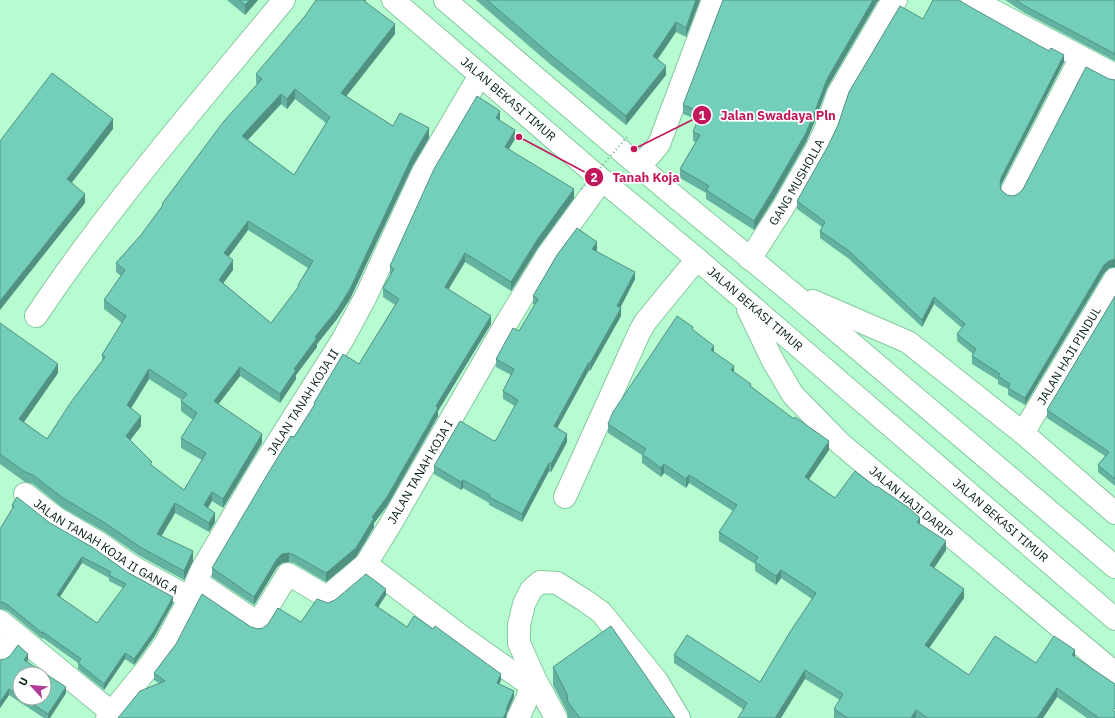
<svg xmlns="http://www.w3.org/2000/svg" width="1115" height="718" viewBox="0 0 1115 718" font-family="'IBM Plex Sans',sans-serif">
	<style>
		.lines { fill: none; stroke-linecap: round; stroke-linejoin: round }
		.minor-casing { stroke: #85c9a0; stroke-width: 24 }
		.major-casing { stroke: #85c9a0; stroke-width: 24 }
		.minor { stroke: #fff; stroke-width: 22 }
		.major { stroke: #fff; stroke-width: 22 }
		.path-bridge { stroke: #81ba97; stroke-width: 2.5; stroke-dasharray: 1 3; stroke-linecap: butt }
		.wall { fill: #64b2a0; fill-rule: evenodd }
		.shaded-wall { fill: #519182 }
		.building { fill: #74cfba; stroke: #519182; fill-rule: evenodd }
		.labels { text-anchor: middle; stroke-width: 3.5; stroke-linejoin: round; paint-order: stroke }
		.street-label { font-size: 12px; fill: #052112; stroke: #fff }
		.leader { fill: none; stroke: #c2185b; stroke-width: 1.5 }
		.callout-dot { fill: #c2185b; stroke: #fff; stroke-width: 1.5 }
		.mark-label { font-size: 12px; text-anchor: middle; font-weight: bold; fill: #fff }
		.callout-label { font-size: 13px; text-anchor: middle; font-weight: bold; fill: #c2185b; stroke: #fff; stroke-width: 3.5; stroke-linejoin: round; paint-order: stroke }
	</style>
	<rect width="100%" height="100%" fill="#b6fcd0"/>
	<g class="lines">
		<g class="minor-casing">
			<g id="minor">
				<path d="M973,0L1115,75"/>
				<path d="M638,165L649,156L659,144L713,0"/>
				<path d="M1012,191L1081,57"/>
				<path id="s1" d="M750,259L784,206L817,148L826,128L838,94L888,8L896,0"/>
				<path d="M36,316C110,205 199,103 284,0"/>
				<path id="s2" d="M1023,433L1115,279"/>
				<path id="s3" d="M25,494L56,518L99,543L133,567L190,598"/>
				<path d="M565,497L640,331L646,321L697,259"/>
				<path d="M366,564L461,636L526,682C534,691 522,708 518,718"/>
				<path id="s4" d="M197,582L258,623L288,574L327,597L366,564L390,525L504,327L547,256L602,180"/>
				<path d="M0,621L111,712"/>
				<path d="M0,654L16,634"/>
				<path id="s5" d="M107,718L147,669L165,644L190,598L201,571L259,472L343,339L366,296L423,172L480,75"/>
				<path d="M556,718L535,679L519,643V625L524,604L531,590L540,582L557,583L584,600L601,612L657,681L679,718"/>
			</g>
		</g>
		<g class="major-casing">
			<g id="major">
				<path id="s6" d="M393,0L602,180L697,259L1115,619"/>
				<path d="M445,0L667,190L791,292L1115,567"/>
				<path d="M813,301L908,342L1023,433L1115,513"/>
				<path id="s7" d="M748,309L773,361L793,395L841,444L1115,673"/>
			</g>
		</g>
		<use href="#minor" class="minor"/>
		<use href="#major" class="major"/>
		<path class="path-bridge" d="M582,189L627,137"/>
	</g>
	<g class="wall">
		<path d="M227,0H258L245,15Z"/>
		<path d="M366,0V2L395,34L346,96L393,126L429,138L412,167L350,299L337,319L317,344V347L296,375V379L280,403L240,376L218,404L262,443L223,508L212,501L208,508L215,522L209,532L175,513L161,536L193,561L184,580L140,556L105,532L63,508L33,484L25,482L0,464V323L58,373L24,422L47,439L102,361V355L122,323L104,309V300L121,276L116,272V263L141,235L162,207V204L257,84L256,83V74ZM295,99L326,123L294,175L248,140L281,104L287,109ZM248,230L308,268L298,285V288L271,323L223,283L233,270L228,257ZM149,379L182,400L181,401V411L193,420L181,438V448L202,460L184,490L152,466L130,440L141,426L131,408Z"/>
		<path d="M476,0H700L686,37L676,32L658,59L666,75L626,125L551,65Z"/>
		<path d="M1005,0H1115V61L1025,13Z"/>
		<path d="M877,2L827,88L814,123L806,142L773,200L754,230L706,199V193L680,178V169L696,142L693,141V132L698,120L683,114V105Z"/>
		<path d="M923,19L1064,62L1001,185L1000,187L1001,190L1007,195L1013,196L1018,194L1023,189L1109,79L1115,80V267L1109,268L1104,273L1025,405L1008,395V389L998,384V380L972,364V356L973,354L957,341V334L962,328L934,304L922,327L849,259L820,238V231L822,227L797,209V201Z"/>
		<path d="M500,120L515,139L509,149L574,198L537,249L511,291L465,262L448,289L491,324L438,411V416L387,506L374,523V527L356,557L326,582L294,563L289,562L282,563L277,567L254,605L212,577V568L294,437L314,407V403L359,364L395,305L383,297V288L391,275L390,274V266Z"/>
		<path d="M597,250L596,251L635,279L620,308L621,316L590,371L589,370L557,428L567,442L551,472L549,471L522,522L489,505V503L463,488L461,490L434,474V466L494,441L496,440L515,406L503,399V391L511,375L496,367V359L519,331L535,305L533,304V296Z"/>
		<path d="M1115,296V486L1098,472V465L1105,456L1047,418V410Z"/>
		<path d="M693,330L734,372L829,450L809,479L835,498L920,524L946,550L934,568L964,598L929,648L969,675L1075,657L1115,718H1087L1057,697L1043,718H834V709L840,700L805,679L743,709L674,663V655L760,682L812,599L781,578L776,585L755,571V564L719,541V532L733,511L689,483L686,488L664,473L661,477L642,463V455L608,433V424Z"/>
		<path d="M12,505L50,523L127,572L173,603L154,637L137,661L134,665L125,659L104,690L78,669V663L43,638L42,639L8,611L2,609H0V529L12,510ZM82,563L109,578V581L123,588L97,623L60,597Z"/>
		<path d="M386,595L378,607L407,627L501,680L499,684L514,697L507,713L159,683L154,680V673L251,627L258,629L301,622L328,603Z"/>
		<path d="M0,660H28L27,661L66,693L50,718H44L9,695L0,708ZM20,674L44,698H20Z"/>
		<path d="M553,667L675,718H568L567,712L553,685Z"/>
	</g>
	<g class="shaded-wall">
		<path d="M250,0H258L245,15V5Z"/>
		<path d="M696,0H700L686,37V28Z"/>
		<path d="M873,0H879L877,2L827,88L814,123L806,142L773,200L754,230V221L827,79Z"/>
		<path d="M676,22V32L653,65V56Z"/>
		<path d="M395,24V34L341,103V93Z"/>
		<path d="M1064,55V62L1001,185L1000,191V184L1001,178Z"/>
		<path d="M666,66V75L626,125V116Z"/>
		<path d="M295,89V99L287,109V99Z"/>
		<path d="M281,94V104L242,146V136Z"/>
		<path d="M500,111V120L496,126V118Z"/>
		<path d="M113,119V129L67,189V179Z"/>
		<path d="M429,128V138L412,167L350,299L337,319L317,344V347L296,375V379L280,403V394L412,157Z"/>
		<path d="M515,130V139L505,155V147Z"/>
		<path d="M574,189V198L537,249L511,291V282L537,240Z"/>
		<path d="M85,194V203L0,310V301Z"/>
		<path d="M248,221V230L224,263V253Z"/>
		<path d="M597,242V250L592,256V249Z"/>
		<path d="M465,253V262L445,295V287Z"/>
		<path d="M1115,259V267L1109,268L1104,273L1025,405V398L1104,265L1109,261Z"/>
		<path d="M233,260V270L219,289V280Z"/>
		<path d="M635,272V279L617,314V306Z"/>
		<path d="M934,297V304L922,327V320Z"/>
		<path d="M621,308V316L590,371V363Z"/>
		<path d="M491,316V324L438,411V416L387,506L374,523V527L356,557L326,582V573L372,517L436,406Z"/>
		<path d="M714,346V354L711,350Z"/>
		<path d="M589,362V370L554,434V426Z"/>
		<path d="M58,364V373L19,429V419Z"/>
		<path d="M734,366V375L731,370Z"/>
		<path d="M240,367V376L214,410V401Z"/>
		<path d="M149,369V379L127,415V405Z"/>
		<path d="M141,416V426L126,446V436Z"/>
		<path d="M262,434V443L223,508V499Z"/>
		<path d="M567,434V442L551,472V464Z"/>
		<path d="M829,441V450L805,485V477Z"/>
		<path d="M549,463V471L522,522V514Z"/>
		<path d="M664,464V473L661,477V468Z"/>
		<path d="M689,475V483L686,488V479Z"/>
		<path d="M463,480V488L461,490V482Z"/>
		<path d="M212,492V501L204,514V505Z"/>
		<path d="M175,503V513L157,544V534Z"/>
		<path d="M215,513V522L209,532V523Z"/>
		<path d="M920,518V526L917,522Z"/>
		<path d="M946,541V550L930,574V565Z"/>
		<path d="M193,551V561L184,580V571Z"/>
		<path d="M289,553V562L282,563L277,567L254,605V597L277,559L282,554Z"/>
		<path d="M82,557V563L57,601V595Z"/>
		<path d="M781,570V578L776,585V576Z"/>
		<path d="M386,589V595L375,612V605Z"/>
		<path d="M964,589V598L925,654V645Z"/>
		<path d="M173,597V603L154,637L134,665V659Z"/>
		<path d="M1075,650V659L1072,655Z"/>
		<path d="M125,653V659L104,690V684Z"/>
		<path d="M28,654V660L24,666V660Z"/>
		<path d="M805,670V679L781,718H775Z"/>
		<path d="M501,674V680L497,689V683Z"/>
		<path d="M66,687V693L50,718H48V714Z"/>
		<path d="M1057,688V697L1043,718H1037Z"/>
		<path d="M9,689V695L0,708V702Z"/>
		<path d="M514,691V697L507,713L506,718H503L507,707Z"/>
		<path d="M916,710V718H911Z"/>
	</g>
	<g class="building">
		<path d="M239,0H250L245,5Z"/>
		<path d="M316,0H365L364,1L395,24L341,93L393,126L400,113L429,128L412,157L350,289L337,310L315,337L317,338L294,369L296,370L280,394L240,367L214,401L262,434L223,499L212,492L204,505L215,513L209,523L175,503L157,534L193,551L184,571L140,547L105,523L63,498L33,475L25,472L0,454V323L58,364L19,419L47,439L71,402L105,357L102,355L126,316L104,300L125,270L116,263L141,235L163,205L162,204L224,121L262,79L256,74L305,16ZM295,89L330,117L294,175L242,136L281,94L287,99ZM248,221L313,261L298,285L299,286L271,323L219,280L233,260L224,253ZM149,369L187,394L181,401L197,413L181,438L206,453L184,490L150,464L152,462L126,436L141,416L127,405Z"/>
		<path d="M487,0H696L686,28L676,22L653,56L666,66L626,116L551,55Z"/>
		<path d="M723,0H873L827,79L814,114L806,133L773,190L754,221L706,190L709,186L680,169L700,135L693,132L701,112L683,105Z"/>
		<path d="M933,0H958L1049,51L1051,48L1064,55L1001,178L1000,184L1001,190L1007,195L1013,196L1018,194L1023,189L1086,67L1109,79L1115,80V259L1109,261L1104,265L1025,398L1008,388L1010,384L998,376L1000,374L972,356L976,349L957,334L965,324L934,297L922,320L849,251L820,231L825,222L797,201L828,146L838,125L849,92L900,6L923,19Z"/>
		<path d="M1016,0H1115V54L1025,6Z"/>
		<path d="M52,73L113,119L67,179L85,194L0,301V141Z"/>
		<path d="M477,96L500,111L496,118L515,130L505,147L574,189L537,240L511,282L465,253L445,287L491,316L436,406L438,408L387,497L372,517L374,518L356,548L326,573L294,555L289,553L282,554L277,559L254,597L212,568L270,470L291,436L294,437L315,404L314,403L343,354L359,364L399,299L383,288L394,269L390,266L434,169Z"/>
		<path d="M577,228L597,242L592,249L635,272L617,306L621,308L590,363L589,362L554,426L567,434L551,464L549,463L522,514L489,497L490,495L463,480L461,482L434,466L460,421L494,441L496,440L518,400L503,391L514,369L496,359L513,328L519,331L538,299L533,296L557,255Z"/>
		<path d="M1115,296V479L1098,465L1109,452L1047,410Z"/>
		<path d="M677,316L693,327L692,329L714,346L711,350L734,366L731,370L751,384L750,386L794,419L795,417L829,441L805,477L835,498L855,471L876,487L877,486L909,508L920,518L917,522L946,541L930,565L964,589L925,645L969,675L995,636L1036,663L1054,636L1075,650L1072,655L1115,684V708L1113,710L1115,712V718H1099L1057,688L1037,718H928L916,710L911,718H848L834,709L843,694L805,670L775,718H738L747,703L674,655L687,635L760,682L790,632L816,593L781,570L776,576L755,562L758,557L719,532L737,505L689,475L686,479L664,464L661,468L642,454L646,449L608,424L613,412Z"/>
		<path d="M17,497L50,523L92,547L127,572L173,597L154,631L137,655L134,659L125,653L104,684L78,663L81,659L43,632L42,633L8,605L2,602L0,603V529L14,506L12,505ZM82,557L111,572L109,575L126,584L97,623L57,595Z"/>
		<path d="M366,574L386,589L375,605L407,627L414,616L433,629L435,626L501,674L497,683L514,691L507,707L506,713L503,718H118L140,691L165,681L154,673L176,644L202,594L251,627L258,629L263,628L268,624L278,608L301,622L317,599L328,603L335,600Z"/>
		<path d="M611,626L675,718H580L568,702L567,694L553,667Z"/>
		<path d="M18,645L28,654L24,660L66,687L48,714L23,698H44V674H20V696L9,689L0,702V660L5,659L10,656Z"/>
	</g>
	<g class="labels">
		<g class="street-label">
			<text dy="4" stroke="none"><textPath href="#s6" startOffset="152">JALAN BEKASI TIMUR</textPath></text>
			<text dy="4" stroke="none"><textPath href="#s1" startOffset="90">GANG MUSHOLLA</textPath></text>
			<text dy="4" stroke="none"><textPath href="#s6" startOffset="476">JALAN BEKASI TIMUR</textPath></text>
			<text dy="4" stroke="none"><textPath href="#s2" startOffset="90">JALAN HAJI PINDUL</textPath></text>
			<text dy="4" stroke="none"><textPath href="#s5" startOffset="373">JALAN TANAH KOJA II</textPath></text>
			<text dy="4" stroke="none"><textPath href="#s4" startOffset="334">JALAN TANAH KOJA I</textPath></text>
			<text dy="4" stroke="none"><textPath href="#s7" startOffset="257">JALAN HAJI DARIP</textPath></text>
			<text dy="4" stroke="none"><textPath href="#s6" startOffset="800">JALAN BEKASI TIMUR</textPath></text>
			<text dy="4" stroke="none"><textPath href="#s3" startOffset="97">JALAN TANAH KOJA II GANG A</textPath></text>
		</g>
	</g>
	<path class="leader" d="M634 149L702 115M519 137L594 177"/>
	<g class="callout-dot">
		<circle cx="634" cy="149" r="4"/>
		<circle cx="519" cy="137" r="4"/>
		<circle cx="702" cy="115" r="10"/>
		<circle cx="594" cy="177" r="10"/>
	</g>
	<g class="mark-label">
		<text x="702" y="120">1</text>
		<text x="594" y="182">2</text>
	</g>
	<g class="callout-label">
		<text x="778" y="120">Jalan Swadaya Pln</text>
		<text x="646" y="182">Tanah Koja</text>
	</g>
	<g transform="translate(32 686) rotate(297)"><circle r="19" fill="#ffffff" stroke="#9ba6a0"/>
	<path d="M0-3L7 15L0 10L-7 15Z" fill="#b03e99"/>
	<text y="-6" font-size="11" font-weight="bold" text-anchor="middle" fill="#052112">U</text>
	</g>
</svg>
